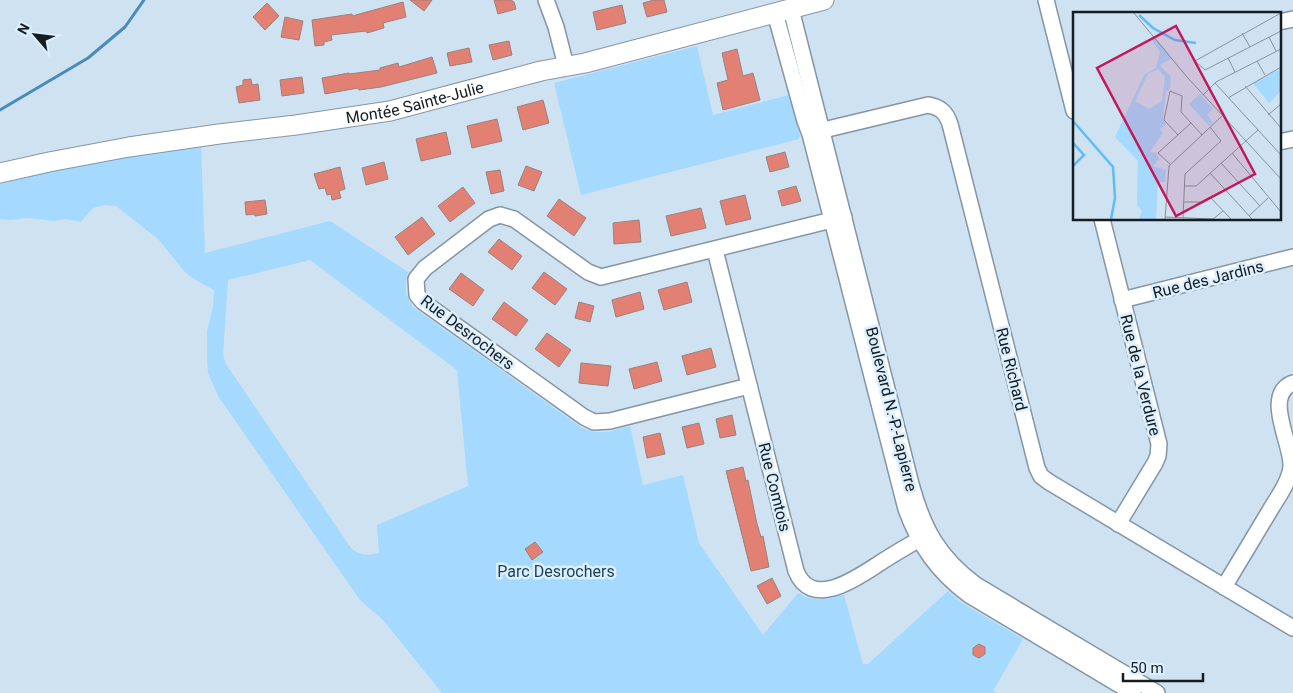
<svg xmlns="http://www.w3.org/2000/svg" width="1293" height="693" viewBox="0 0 1293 693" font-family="Roboto,sans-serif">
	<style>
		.green { fill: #a6d9fe; fill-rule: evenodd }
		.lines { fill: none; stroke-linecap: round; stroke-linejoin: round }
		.stream { stroke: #4a8cb8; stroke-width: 3 }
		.building { fill: #e38074; stroke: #99827e }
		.minor-casing { stroke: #8496a4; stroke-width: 18 }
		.major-casing { stroke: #8496a4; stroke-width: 21 }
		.minor { stroke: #fff; stroke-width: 15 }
		.major { stroke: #fff; stroke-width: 19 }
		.labels { text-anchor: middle; stroke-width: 5; stroke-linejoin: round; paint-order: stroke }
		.street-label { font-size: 16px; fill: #161d22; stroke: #dceffe }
		.park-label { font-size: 16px; fill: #183f58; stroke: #dceffe }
		.inset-river { fill: none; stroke: #60bcf8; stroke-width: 2.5 }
		.inset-road { fill: none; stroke: #85939e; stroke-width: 1 }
		.view { fill: #c2185b; fill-opacity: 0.15; stroke: #c2185b; stroke-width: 2.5 }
		.inset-edge { fill: none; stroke: #161d22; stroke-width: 2.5 }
	</style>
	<rect width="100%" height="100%" fill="#cfe2f1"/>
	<g class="green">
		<path d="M697,46L713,115L789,95L800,135L799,139L581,195L554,83Z"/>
		<path d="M201,147L205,253L330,221L408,272C404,285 405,295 413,307L582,428C601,436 612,431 630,426L643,485L683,475L699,543L763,635L798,593C813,603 828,599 844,595L863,664H868L948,591L962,603L1023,639L993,691L997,693H442L383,620L360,600L218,396L208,373L207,357V331L213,307L214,290L194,279L185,272L158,239L116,206L105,205L93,208L81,222L66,219L54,221L29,218L10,220L0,219V184L61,169L132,156ZM310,260L457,370L468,486L377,525L379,553C367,556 361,556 351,548L226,364L223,355L228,280Z"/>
	</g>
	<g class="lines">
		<path class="stream" d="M0,110L88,58L125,27L144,0"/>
	</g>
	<g class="building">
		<path d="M410,0H432L424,11Z"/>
		<path d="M494,0H511L514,2L516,9L498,14Z"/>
		<path d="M654,0H664L667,12L647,17L643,3Z"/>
		<path d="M403,2L406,17L383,23L384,28L367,33L366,31L331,35L332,40L324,42V45L315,46L312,20L352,14V16Z"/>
		<path d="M267,3L279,16L265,30L253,17Z"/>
		<path d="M622,5L626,23L597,30L593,12Z"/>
		<path d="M285,17L303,21L299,40L281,37Z"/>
		<path d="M509,41L512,55L493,60L489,45Z"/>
		<path d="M469,48L472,62L450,66L447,53Z"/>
		<path d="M737,49L743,76L753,73L760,100L723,110L717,83L728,80L722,53Z"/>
		<path d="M432,57L437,73L381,87L359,90L358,88L325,94L322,78L349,73V74L380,70V68L398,63L399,67Z"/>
		<path d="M302,77L304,93L282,96L280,80Z"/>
		<path d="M251,79L252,85L258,84L260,100L239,103L236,87L243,85V80Z"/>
		<path d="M543,100L549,123L523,130L517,107Z"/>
		<path d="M497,119L502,141L472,148L467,126Z"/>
		<path d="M446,132L451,154L421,161L416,139Z"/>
		<path d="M785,152L789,167L770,172L766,157Z"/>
		<path d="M384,162L388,179L366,185L362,168Z"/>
		<path d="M526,166L542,172L534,191L518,185Z"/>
		<path d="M340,167L345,189L339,191L341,198L332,200L331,194L327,195L325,188L319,189L314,174Z"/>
		<path d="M500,170L504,191L491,194L486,172Z"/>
		<path d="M796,186L801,201L782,206L778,191Z"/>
		<path d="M463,187L475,203L450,222L438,206Z"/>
		<path d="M745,195L751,219L726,225L720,201Z"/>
		<path d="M559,199L586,218L574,236L547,216Z"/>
		<path d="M265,200L267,214L255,216L254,214L246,215L245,202Z"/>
		<path d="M701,208L706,228L671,236L666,216Z"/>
		<path d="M422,217L435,234L408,255L395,237Z"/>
		<path d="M639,220L641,242L614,244L613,223Z"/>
		<path d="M499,239L522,256L512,270L488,252Z"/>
		<path d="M544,272L567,289L555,305L532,288Z"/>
		<path d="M461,273L484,290L473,306L449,289Z"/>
		<path d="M687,282L692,302L664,310L658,290Z"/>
		<path d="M640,292L644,309L616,317L612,300Z"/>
		<path d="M504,302L528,320L516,336L492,319Z"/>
		<path d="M579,302L594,306L590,322L575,318Z"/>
		<path d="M547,333L571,350L559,367L535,349Z"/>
		<path d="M711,348L716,367L687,375L682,356Z"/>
		<path d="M657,362L662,381L634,389L629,369Z"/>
		<path d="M581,363L611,366L608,386L579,383Z"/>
		<path d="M732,415L736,435L720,438L716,419Z"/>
		<path d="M699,423L704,444L687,448L682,427Z"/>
		<path d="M660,433L665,454L647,458L643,437Z"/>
		<path d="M743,467L746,481L748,480L757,524L761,537L763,536L769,567L751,571L726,471Z"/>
		<path d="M535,542L543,552L532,560L525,549Z"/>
		<path d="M772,578L781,596L767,604L757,586Z"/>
		<path d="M979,644L985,647V654L979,658L973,655V648Z"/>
	</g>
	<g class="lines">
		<g class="minor-casing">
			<g id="minor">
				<path d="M546,0L556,27L566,66"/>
				<path d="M1046,0L1074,111"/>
				<path d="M791,9L911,484C923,528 938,557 976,585L1157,693"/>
				<path d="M775,13L805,121L810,134L906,509C919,545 938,572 969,595L1133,693"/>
				<path d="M1279,22L1293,19"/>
				<path d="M811,133L928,105C940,107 946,112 950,124L1037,468L1041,476L1049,482L1293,628"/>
				<path d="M1279,142L1293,139"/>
				<path d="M1102,219L1159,444L1158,456L1155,463L1118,524"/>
				<path d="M715,250L796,571C812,611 858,577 880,563C895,553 911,544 927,535"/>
				<path d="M1122,300L1293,257"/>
				<path d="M749,386L610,421L594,422L584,417L423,302L417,295L416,279L425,268L489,219L500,215L514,219L588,272L601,277L844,217"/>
				<path d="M1224,587C1239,562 1254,537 1269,512C1277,498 1289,483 1291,467C1293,445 1262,395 1293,383"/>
			</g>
		</g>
		<g class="major-casing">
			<g id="major">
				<path id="s1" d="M0,173L49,162L129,147L219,134L296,125L390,111L541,71L585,63L824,0"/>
			</g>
		</g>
		<use href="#minor" class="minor"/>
		<use href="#major" class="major"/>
	</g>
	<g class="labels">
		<g class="street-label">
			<text dy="6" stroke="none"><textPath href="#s1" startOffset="421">Montée Sainte-Julie</textPath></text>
			<text transform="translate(1208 279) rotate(-14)" y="6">Rue des Jardins</text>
			<text transform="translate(468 332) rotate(37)" y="6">Rue Desrochers</text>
			<text transform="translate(1012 369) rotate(76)" y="6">Rue Richard</text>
			<text transform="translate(1141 375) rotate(76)" y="6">Rue de la Verdure</text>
			<text transform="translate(892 409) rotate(76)" y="6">Boulevard N.-P.-Lapierre</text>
			<text transform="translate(775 487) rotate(76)" y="6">Rue Comtois</text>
		</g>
		<g class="park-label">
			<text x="556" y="577">Parc Desrochers</text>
		</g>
	</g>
	<g transform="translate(1073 12)">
		<rect width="208" height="208" fill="#cfe2f1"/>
		<path d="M82,25L99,46L87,53L98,65L97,77L93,80L90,107L93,112L87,117L90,121L77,140L84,141L86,147L80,154L93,158L92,170H85L83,207H66L69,199L64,193L65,149L42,125L71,63L83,56L87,40L78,27ZM85,57L92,65L89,89L76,97L62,89L75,62ZM207,57V80L196,91L180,71ZM127,82L140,97L134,103L140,110L136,114L116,92Z" fill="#a6d9fe" fill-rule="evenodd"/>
		<path class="inset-river" d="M66,3L80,16L102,28L123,31M0,109L40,155L42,186L38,207M0,131L11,143L0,154"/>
		<path class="inset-road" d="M60,0L114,65L208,167M208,1L122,49L132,58L208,19M169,21L177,35M196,25L203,39M155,46L162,60M184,49L192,63M142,71L208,143M172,74L208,116M130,83L143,70L208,37M155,86L208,55M195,103L208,92M105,123L91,108L97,79L109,84L108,100L129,123M159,141L208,200M148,151L187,194M97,152L85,141L118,111M137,161L179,207M111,174H123L185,118M111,190H128L137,185L158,207M176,204L195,186M92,205L140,207L150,199M110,205L112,162L148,129L137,115M92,207L96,154L149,104"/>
		<path class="view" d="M103,14L182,162L103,204L24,56Z"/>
		<rect width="208" height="208" class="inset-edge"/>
	</g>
	<g transform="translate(35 35) rotate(298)" stroke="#dceffe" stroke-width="4" paint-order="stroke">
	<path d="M0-4L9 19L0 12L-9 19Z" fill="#161d22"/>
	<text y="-8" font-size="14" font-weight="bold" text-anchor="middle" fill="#161d22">N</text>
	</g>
	<path d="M1123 673v8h80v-8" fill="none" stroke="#161d22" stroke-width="2.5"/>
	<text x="1130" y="673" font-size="15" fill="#161d22" stroke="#dceffe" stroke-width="4" paint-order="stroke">50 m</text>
</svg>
